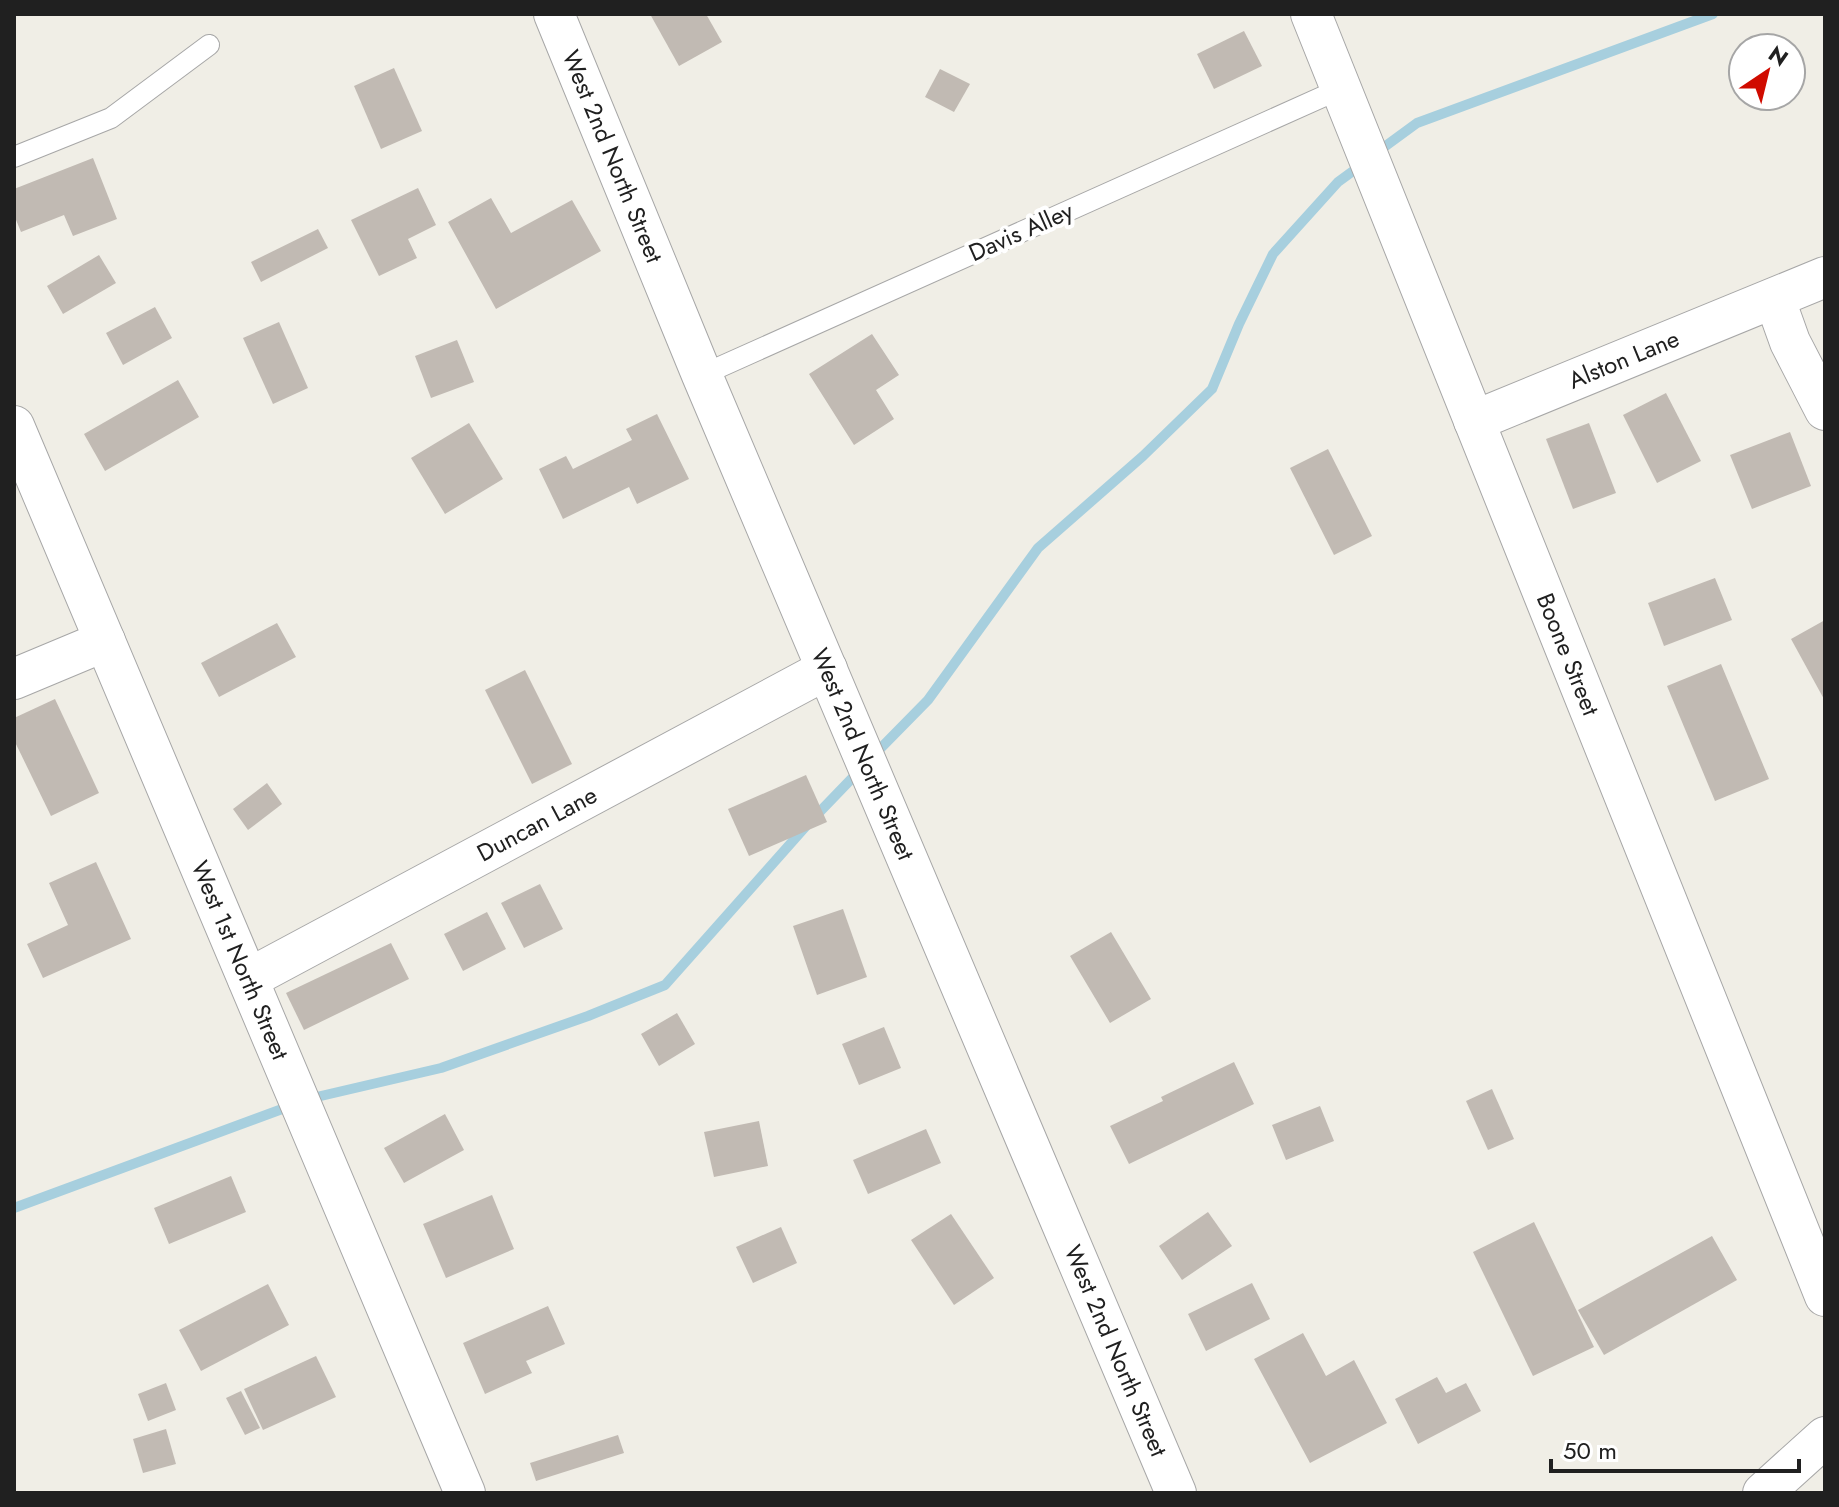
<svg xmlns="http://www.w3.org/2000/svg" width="1839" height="1507" viewBox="0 0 1839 1507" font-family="Jost,sans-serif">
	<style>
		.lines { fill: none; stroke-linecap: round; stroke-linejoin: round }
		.stream { stroke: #a7cfde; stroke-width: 10 }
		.building { fill: #c1bab3 }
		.lane-casing { stroke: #a7a7a7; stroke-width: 22 }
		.street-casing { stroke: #a7a7a7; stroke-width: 42 }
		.lane { stroke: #fff; stroke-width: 20 }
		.street { stroke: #fff; stroke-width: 40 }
		.labels { text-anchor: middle; stroke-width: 8; stroke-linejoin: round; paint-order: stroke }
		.street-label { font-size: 24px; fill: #202020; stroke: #fff }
	</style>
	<rect width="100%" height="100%" fill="#f0eee6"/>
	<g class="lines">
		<g class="stream">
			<path d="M1376,153L1417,123L1713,14"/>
			<path d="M872,757L928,700L1038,548L1143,456L1212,389L1239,324L1273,254L1338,182L1364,163"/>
			<path d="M308,1099L441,1068L588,1016L665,985L807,825L859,771"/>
			<path d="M14,1208L293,1105"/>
		</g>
	</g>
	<g class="building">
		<path d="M650,14H706L722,42L679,66Z"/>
		<path d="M1244,31L1262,66L1214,89L1197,54Z"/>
		<path d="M394,68L422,131L381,149L354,86Z"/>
		<path d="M940,69L970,84L954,112L925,97Z"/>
		<path d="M93,158L117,219L73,236L64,215L21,232L14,215V189Z"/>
		<path d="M418,188L436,225L408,239L417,258L379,276L351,220Z"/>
		<path d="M491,198L511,233L572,200L601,251L496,309L448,222Z"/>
		<path d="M318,229L328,248L261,282L251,262Z"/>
		<path d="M99,255L116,283L63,314L47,286Z"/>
		<path d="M155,307L172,338L123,365L106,333Z"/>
		<path d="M279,322L308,388L273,404L243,338Z"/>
		<path d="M872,334L899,375L876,390L894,419L854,445L809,374Z"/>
		<path d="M457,340L474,382L431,398L415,356Z"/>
		<path d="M178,380L199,417L105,471L84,434Z"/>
		<path d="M1666,393L1701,461L1657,483L1623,415Z"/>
		<path d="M657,414L689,479L637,504L629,487L563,519L539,469L566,456L573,469L632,440L626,429Z"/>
		<path d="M469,423L503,479L445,514L411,458Z"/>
		<path d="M1589,423L1616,493L1573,509L1546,439Z"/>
		<path d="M1790,432L1811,486L1752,509L1730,455Z"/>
		<path d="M1328,449L1372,536L1334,555L1290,468Z"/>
		<path d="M1715,578L1732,620L1664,646L1648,603Z"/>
		<path d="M1825,620V701L1791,639Z"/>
		<path d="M277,623L296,657L219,697L201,663Z"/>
		<path d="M1721,664L1769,779L1715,801L1667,686Z"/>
		<path d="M525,670L572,764L532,784L485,690Z"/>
		<path d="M55,699L99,793L51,816L14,740V718Z"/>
		<path d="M806,775L827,822L749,856L728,809Z"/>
		<path d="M267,783L282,804L248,830L233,809Z"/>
		<path d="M96,862L131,939L43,978L27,944L68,925L49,883Z"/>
		<path d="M540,884L563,929L524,948L501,903Z"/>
		<path d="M843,909L867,977L817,995L793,926Z"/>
		<path d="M487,912L506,949L463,971L444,934Z"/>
		<path d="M1111,932L1151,999L1110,1023L1070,956Z"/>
		<path d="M391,943L409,979L304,1030L286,993Z"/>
		<path d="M677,1013L695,1044L659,1066L641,1034Z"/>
		<path d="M884,1027L901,1068L859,1085L842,1044Z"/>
		<path d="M1234,1062L1254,1104L1129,1164L1110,1126L1163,1101L1161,1097Z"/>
		<path d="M1492,1089L1514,1139L1488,1150L1466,1101Z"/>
		<path d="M1320,1106L1334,1141L1286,1160L1272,1125Z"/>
		<path d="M445,1114L464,1150L404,1183L384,1148Z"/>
		<path d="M759,1121L768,1166L714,1177L704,1132Z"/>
		<path d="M926,1129L941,1163L868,1194L853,1160Z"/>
		<path d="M231,1176L246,1212L169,1244L154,1208Z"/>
		<path d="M492,1195L514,1249L446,1278L423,1224Z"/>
		<path d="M1208,1212L1232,1246L1182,1280L1159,1246Z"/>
		<path d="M951,1214L994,1278L954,1305L911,1240Z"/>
		<path d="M1534,1222L1594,1347L1533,1376L1473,1252Z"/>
		<path d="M781,1227L797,1263L753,1283L736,1247Z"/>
		<path d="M1712,1236L1737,1280L1604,1355L1578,1310Z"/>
		<path d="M1252,1283L1270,1319L1206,1351L1188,1314Z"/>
		<path d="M268,1284L289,1325L201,1371L179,1330Z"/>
		<path d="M548,1306L565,1344L526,1361L532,1373L485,1394L463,1343Z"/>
		<path d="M1303,1333L1326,1376L1354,1360L1387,1423L1310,1463L1254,1359Z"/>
		<path d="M316,1356L336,1397L263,1430L244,1389Z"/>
		<path d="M1437,1377L1446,1393L1466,1383L1481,1411L1418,1444L1395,1399Z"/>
		<path d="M166,1383L176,1410L148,1421L138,1394Z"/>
		<path d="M241,1391L260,1428L245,1435L226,1398Z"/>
		<path d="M166,1429L176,1464L143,1473L133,1439Z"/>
		<path d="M618,1435L624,1453L536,1481L530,1463Z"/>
	</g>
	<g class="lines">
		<g class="lane-casing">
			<g id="lane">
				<path d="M14,157L111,118L209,45"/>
				<path d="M702,375L1340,89"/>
			</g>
		</g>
		<g class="street-casing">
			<g id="street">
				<path id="s1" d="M554,14L702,375L1176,1493"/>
				<path id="s2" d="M1311,14L1825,1296"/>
				<path d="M1775,300L1790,342L1825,410"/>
				<path id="s3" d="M1474,421L1825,277"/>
				<path id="s4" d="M14,426L465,1493"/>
				<path d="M14,679L105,641"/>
				<path id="s5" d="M248,979L827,669"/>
				<path d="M1763,1493L1825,1437"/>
			</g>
		</g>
		<use href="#lane" class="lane"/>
		<use href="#street" class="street"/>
	</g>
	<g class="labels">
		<g class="street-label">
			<text dy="8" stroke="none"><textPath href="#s1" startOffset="154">West 2nd North Street</textPath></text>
			<text transform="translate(1021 232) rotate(-24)" y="8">Davis Alley</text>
			<text dy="8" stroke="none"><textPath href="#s3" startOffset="162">Alston Lane</textPath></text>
			<text dy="8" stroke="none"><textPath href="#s2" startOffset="690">Boone Street</textPath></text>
			<text dy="8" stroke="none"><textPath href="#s1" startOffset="802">West 2nd North Street</textPath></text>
			<text dy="8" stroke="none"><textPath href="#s5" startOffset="328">Duncan Lane</textPath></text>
			<text dy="8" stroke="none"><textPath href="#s4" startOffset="580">West 1st North Street</textPath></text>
			<text dy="8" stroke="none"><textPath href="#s1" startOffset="1450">West 2nd North Street</textPath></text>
		</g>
	</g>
	<rect width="1839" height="1507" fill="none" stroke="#202020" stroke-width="32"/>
	<g transform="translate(1767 72) rotate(35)"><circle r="38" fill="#ffffff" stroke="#a6a6a6" stroke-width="2"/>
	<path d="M0-6L14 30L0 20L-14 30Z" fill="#d00b00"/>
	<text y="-12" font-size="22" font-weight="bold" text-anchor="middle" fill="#202020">N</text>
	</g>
	<path d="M1551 1459v12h248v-12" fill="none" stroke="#202020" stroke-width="4"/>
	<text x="1563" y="1459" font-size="24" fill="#202020" stroke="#ffffff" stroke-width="6" paint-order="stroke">50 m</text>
</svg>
